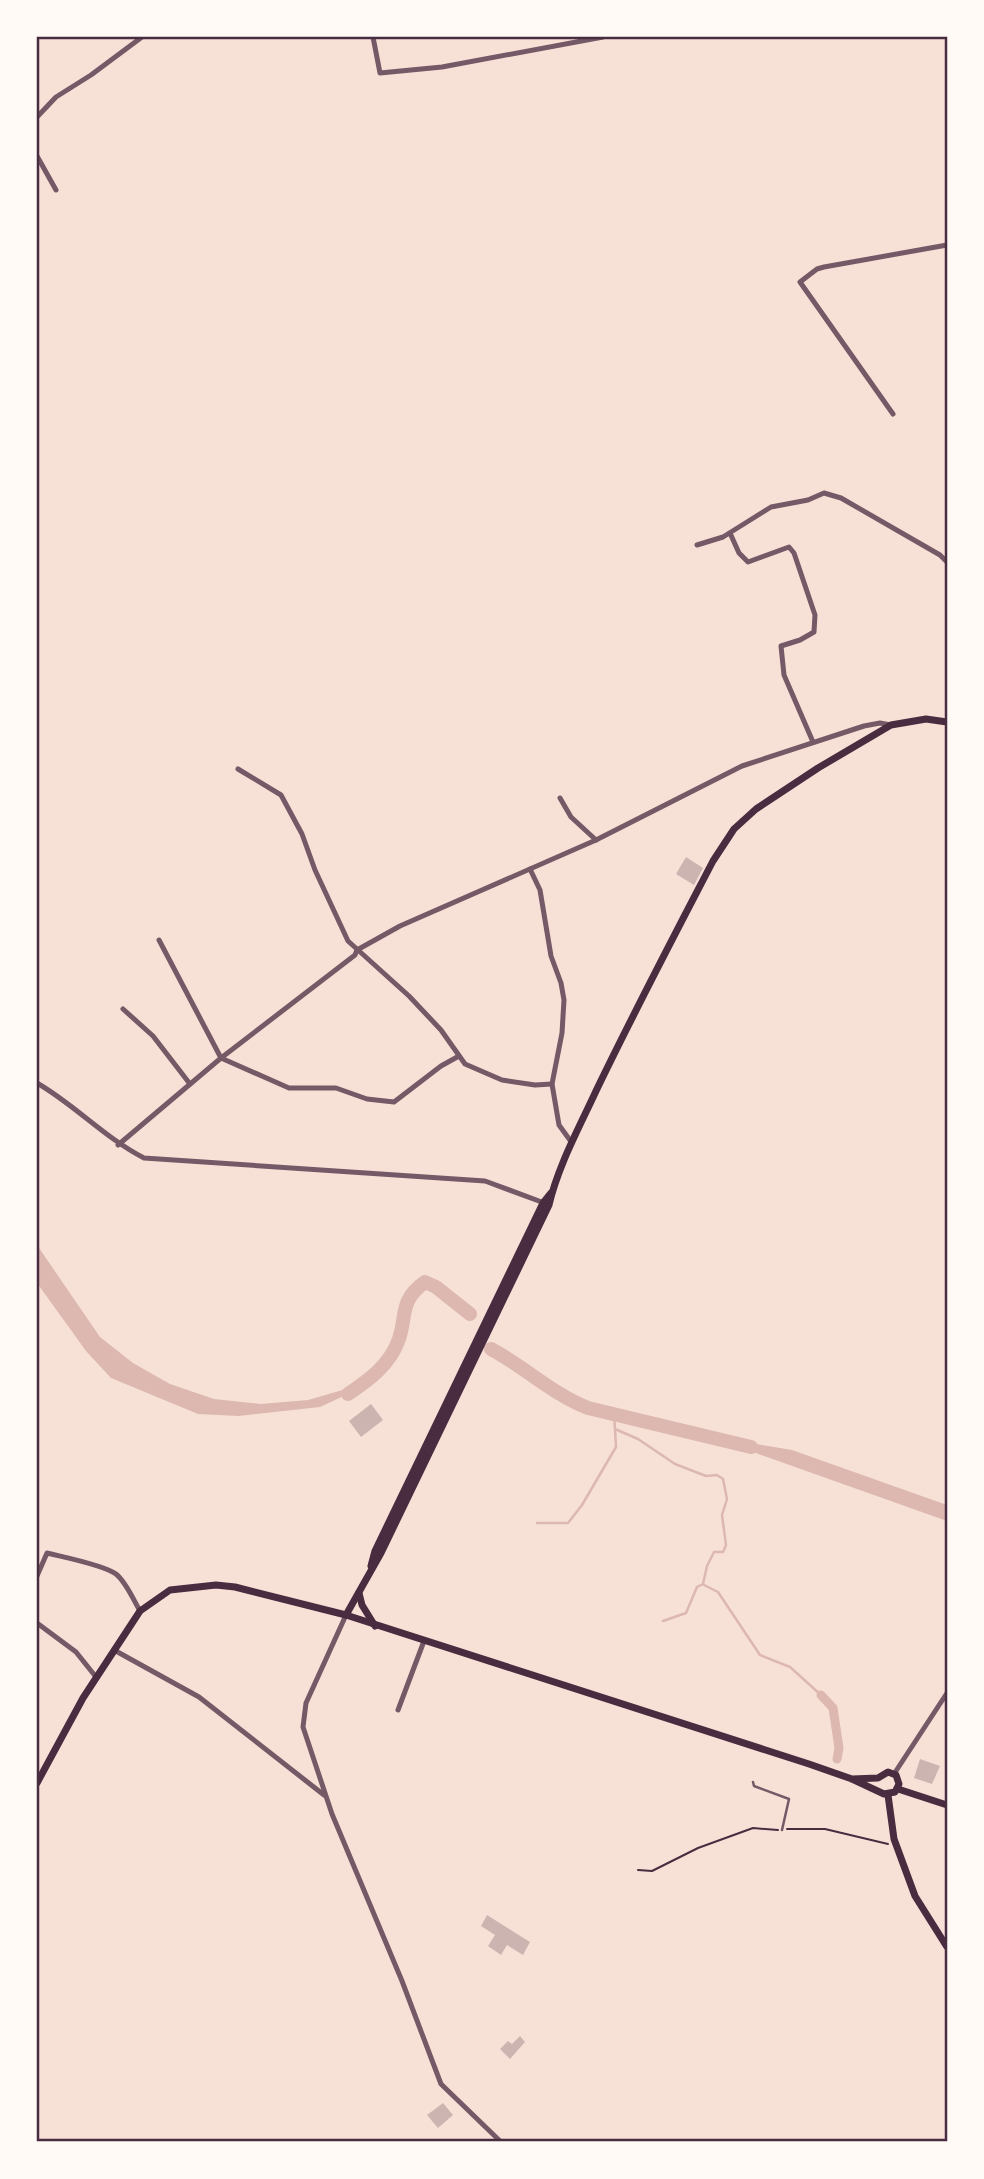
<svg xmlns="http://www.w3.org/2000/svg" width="984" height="2179" viewBox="0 0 984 2179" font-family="'DM Sans',sans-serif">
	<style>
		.water { fill: #dcb8b0 }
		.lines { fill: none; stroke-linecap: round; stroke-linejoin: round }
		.stream { stroke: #dcb8b0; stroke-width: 2.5 }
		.canal { stroke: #dcb8b0; stroke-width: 9 }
		.river { stroke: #dcb8b0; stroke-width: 14 }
		.building { fill: #ccb4b1 }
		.path { stroke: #4a2c40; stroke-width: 2 }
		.service { stroke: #755966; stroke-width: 2.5 }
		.minor { stroke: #755966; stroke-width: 5 }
		.secondary { stroke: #4a2c40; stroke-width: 7 }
		.neatline { fill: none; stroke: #4a2c40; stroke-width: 2.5 }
	</style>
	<rect width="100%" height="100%" fill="#f7e1d7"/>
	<g class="water">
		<path d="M37,1245L100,1337L133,1363L170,1384L214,1399L261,1404L308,1400L346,1389L348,1394L320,1407L239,1416L198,1414L111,1378L86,1351L37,1283Z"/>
		<path d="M751,1443L792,1450L947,1505V1521L750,1451Z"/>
	</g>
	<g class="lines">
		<g class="stream">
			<path d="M614,1415L615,1429L638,1439L675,1464L706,1476L717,1475L723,1479L727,1499L722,1515L726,1545L723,1552H714L707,1566L703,1584L697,1587L686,1613L663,1621"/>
			<path d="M537,1523H568L582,1505L616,1447L615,1429"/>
			<path d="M704,1585L718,1592L760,1655L790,1667L821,1695"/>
		</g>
		<path class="canal" d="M821,1695L833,1708L839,1748L837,1759"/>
		<g class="river">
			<path d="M491,1349C525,1367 552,1394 588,1408L751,1447"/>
			<path d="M348,1394C369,1380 390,1365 399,1339C407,1315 399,1301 425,1282L436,1287L470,1314"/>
		</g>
	</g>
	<g class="building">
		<path d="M686,857L703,868L694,885L676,874Z"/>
		<path d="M371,1404L383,1420L361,1437L349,1421Z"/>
		<path d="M920,1759L940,1766L932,1784L914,1778Z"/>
		<path d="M487,1915L530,1942L523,1955L507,1945L501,1955L488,1946L495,1935L481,1926Z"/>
		<path d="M520,2036L525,2042L510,2059L500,2049L508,2041L512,2044Z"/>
		<path d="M443,2103L453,2115L438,2128L427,2115Z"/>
	</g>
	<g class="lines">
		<g class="path">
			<path d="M787,1829H825L888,1844"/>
			<path d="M638,1870L652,1871L698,1848L753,1828L778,1830"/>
		</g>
		<path class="service" d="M753,1782L754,1786L789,1799L782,1830"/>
		<g class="minor">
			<path d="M373,37L380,73L442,67L603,37"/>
			<path d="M37,117L56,97L91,75L142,37"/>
			<path d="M37,156L56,190"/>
			<path d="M893,414L800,282L817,269L824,267L947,245"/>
			<path d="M730,533L739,553L748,562L789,547L794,553L815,615L814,632L800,640L781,646L784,675L813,742"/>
			<path d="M697,545L723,537L771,507L808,500L824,493L841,498L940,555L947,562"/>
			<path d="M238,769L281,795L302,834L315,870L348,941L409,996L441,1030L465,1064L502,1080L535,1085L552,1084"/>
			<path d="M560,798L571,817L596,840"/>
			<path d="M530,869L540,890L551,956L561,983L564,1000L562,1033L552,1084L559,1125L572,1143"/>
			<path d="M159,940L221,1058L289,1088H336L367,1099L394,1102L441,1066L459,1056"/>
			<path d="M123,1009L153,1036L190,1084"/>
			<path d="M37,1083C75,1105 105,1138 144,1158L485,1181L547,1204"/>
			<path d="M118,1145L221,1058L355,955L357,950L400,926L596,840L742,766L864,726L880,723L891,725"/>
			<path d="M37,1576L47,1553C63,1557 104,1565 116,1574C126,1582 133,1599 140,1611"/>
			<path d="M346,1615L306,1703L303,1727L332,1814L402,1981L441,2084L501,2142"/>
			<path d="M37,1623L76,1652L96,1677"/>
			<path d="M114,1650L199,1697L324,1795"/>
			<path d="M398,1710L424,1641"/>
			<path d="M894,1774L947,1693"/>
		</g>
		<g class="secondary">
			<path d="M371,1566L375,1551L543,1203L551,1193"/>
			<path d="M359,1593L362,1605L375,1626"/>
			<path d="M346,1615L381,1553L549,1205C558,1166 579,1128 596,1091C633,1014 673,938 713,861L734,829L756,809L818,768L891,725L926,719L947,722"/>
			<path d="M37,1783L83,1698L140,1611L170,1590L216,1585L235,1587L346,1615L809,1764L852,1779L884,1794L895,1792L899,1784L896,1775L888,1772L878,1778L852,1779"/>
			<path d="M898,1789L947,1805"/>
			<path d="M888,1795L894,1839L915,1896L947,1947"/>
		</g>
	</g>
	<rect width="984" height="2179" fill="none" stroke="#fffaf5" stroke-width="77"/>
	<rect x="38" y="38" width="908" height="2102" class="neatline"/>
</svg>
